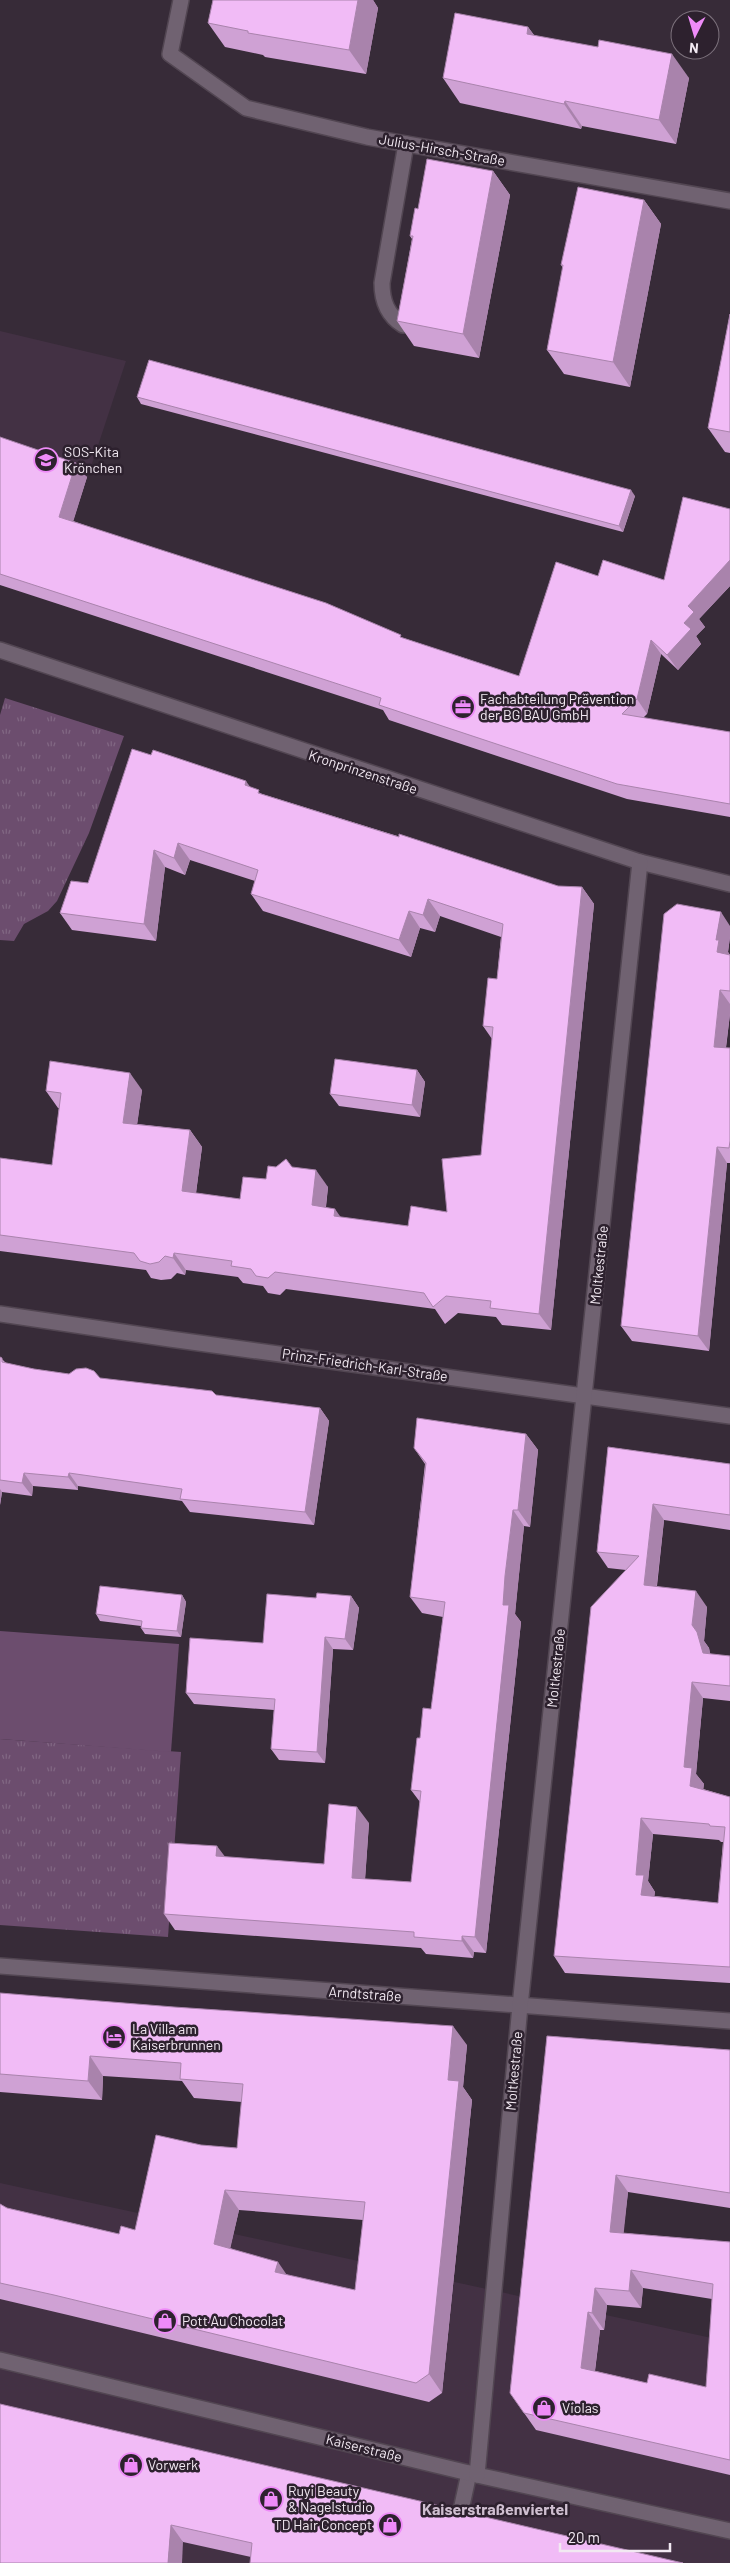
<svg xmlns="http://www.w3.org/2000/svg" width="730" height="2563" viewBox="0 0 730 2563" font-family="Barlow,sans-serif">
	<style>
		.built { fill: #433144 }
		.park { fill: url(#park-tufts) }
		.pitch { fill: #6c4d6e }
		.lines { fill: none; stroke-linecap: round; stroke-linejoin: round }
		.lane-casing { stroke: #524652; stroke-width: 18 }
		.street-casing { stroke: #524652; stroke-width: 18 }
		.lane { stroke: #706271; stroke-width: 15 }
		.street { stroke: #706271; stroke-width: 15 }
		.wall { fill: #cfa1d4; fill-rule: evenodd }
		.shaded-wall { fill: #a983ac }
		.building { fill: #f1bbf6; stroke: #a983ac; fill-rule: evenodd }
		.labels { text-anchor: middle; stroke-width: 5; stroke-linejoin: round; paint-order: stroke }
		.street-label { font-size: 14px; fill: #f2e9f2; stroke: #2d212e }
		.poi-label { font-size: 14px; fill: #f2e9f2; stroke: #2d212e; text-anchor: start }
		.quarter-label { font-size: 16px; font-weight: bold; fill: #cfbfd0; stroke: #2d212e }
	</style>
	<defs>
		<pattern id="park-tufts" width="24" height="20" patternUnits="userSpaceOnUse" patternTransform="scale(1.25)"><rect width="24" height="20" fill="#6c4d6e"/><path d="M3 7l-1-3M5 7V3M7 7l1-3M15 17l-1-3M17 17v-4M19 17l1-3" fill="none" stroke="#816783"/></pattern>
	</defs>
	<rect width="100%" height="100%" fill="#372b38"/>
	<g class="built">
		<path d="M0,331L126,361L66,542L0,585Z"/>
		<path d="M0,2183L730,2342V2563H8L0,2561Z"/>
	</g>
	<g class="park">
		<path d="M5,698L124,736L89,833L57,901L48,911L24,924L14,941L0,940V715Z"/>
		<path d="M0,1739L181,1752L168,1937L0,1925Z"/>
	</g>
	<path class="pitch" d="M0,1631L179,1644L171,1752L0,1739Z"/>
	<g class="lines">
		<g class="lane-casing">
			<g id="lane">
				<path d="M403,325C387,315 382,301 382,283L406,144"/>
				<path d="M458,2524L469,2473"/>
			</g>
		</g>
		<g class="street-casing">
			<g id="street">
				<path d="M181,0L170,54L246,108L367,137L730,201"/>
				<path d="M0,650L640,862L730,884"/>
				<path d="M0,1314L170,1339L730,1416"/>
				<path d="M0,1966L730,2021"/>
				<path d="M0,2360L477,2475L730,2531"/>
				<path d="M477,2475L520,2006L640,862"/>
			</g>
		</g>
		<use href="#lane" class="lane"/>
		<use href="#street" class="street"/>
	</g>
	<g class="wall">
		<path d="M213,0H373L378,8L366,74L265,57L263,55L225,47L208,23Z"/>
		<path d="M528,27L534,35L689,78L676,144L582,126L581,129L460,103L443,78Z"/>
		<path d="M493,171L510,195L479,358L414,346L397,321L412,239L410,236L418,209Z"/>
		<path d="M644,200L661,224L630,387L564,374L547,350L563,268L561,265Z"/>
		<path d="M730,314V453L725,452L708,428Z"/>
		<path d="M137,397L635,496L623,532L141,404Z"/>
		<path d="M0,437L87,477L73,521L403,638L519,676L598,576L664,580L730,509V586L699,619L705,627L696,636L701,644L678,670L661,654L647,714L643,718L730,732V817L627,799L389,720L383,710L0,585Z"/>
		<path d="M251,788L262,794L558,886L582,887L594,904L551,1330L502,1325L496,1317L458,1313L445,1324L435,1309L286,1289L280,1295L268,1293L263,1286L243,1283L238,1277L186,1270L185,1275L177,1273L171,1279L161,1280L151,1278L146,1270L0,1251V1158L52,1165L59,1108H58L46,1091L142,1090L137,1124L190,1130L202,1147L196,1193L240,1199L266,1179L276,1167H292L328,1187L326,1207L340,1217L408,1226L447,1212L481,1155L492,1039L483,1026L497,979L501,937L440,916L435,932L420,928L411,957L263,911L251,894L255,881L190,860L185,875L165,867L156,941L72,930L60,913L88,883Z"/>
		<path d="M730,926V937L728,952L730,955V1014L726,1048H730V1163H727L709,1351L632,1341L621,1326Z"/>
		<path d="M417,1070L425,1082L420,1117L339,1106L330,1094Z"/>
		<path d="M0,1357L6,1363L34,1369L216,1395L320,1408L329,1421L314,1525L190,1512L182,1501L78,1486V1490L33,1486L32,1496L2,1492L0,1505Z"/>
		<path d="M526,1434L538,1450L530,1527L524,1526L517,1593L515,1614L521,1622L486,1953L474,1952L473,1958L426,1954L421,1948L175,1930L164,1914L225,1857L324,1864L369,1823L365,1879L411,1882L420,1802L411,1790L420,1738L431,1709L443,1617L422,1613L410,1597L425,1464L414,1448Z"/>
		<path d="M608,1447L730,1464V1530L664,1520L657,1586L707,1607L704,1641L709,1648L710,1654L730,1656V1701L703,1698L696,1774L704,1784L703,1789L730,1797V1983L565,1973L554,1956L626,1570L608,1568L597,1552ZM653,1834L719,1840L721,1842H723L718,1903L654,1896L655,1892L648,1881Z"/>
		<path d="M182,1595L186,1602L181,1637L145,1634L141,1628V1626L100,1621L96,1614Z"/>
		<path d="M351,1596L359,1608L353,1650L333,1649L325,1763L279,1760L271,1749L274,1710L194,1704L186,1693L263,1643L316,1598Z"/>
		<path d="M0,1993L467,2045L463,2087L472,2100L442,2393L429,2402L68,2315L0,2299V2204L7,2208L119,2234L135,2230L201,2145L237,2148L242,2102L194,2098L182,2081L103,2076L102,2100L0,2092ZM239,2210L363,2220L355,2290L288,2275L230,2248Z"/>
		<path d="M547,2036L730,2050V2208L628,2192L623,2233L730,2242V2475L536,2430L510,2393ZM643,2288L712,2299L706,2387L647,2383L595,2371L600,2330H604L607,2305L641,2308Z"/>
		<path d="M0,2404L444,2516L251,2557L183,2542Z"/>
	</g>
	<g class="shaded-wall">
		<path d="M358,0H373L378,8L366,74L349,50Z"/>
		<path d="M528,27L545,51L527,34Z"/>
		<path d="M672,54L689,78L676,144L659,120Z"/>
		<path d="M565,101L582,126L581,129L564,104Z"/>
		<path d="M493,171L510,195L479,358L463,334Z"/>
		<path d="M644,200L661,224L630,387L613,362Z"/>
		<path d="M76,463L87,477L70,532L59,517Z"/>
		<path d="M631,490L635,496L623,532L619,526Z"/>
		<path d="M730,560V586L699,619L705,627L696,636L701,644L678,670L667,655L684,623L688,606Z"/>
		<path d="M651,640L661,654L647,714L637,699Z"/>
		<path d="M246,781L258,798L245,785Z"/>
		<path d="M178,843L190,860L185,875L174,858Z"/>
		<path d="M154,850L165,867L156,941L144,924Z"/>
		<path d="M582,887L594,904L551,1330L539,1314Z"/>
		<path d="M428,899L440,916L435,932L423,915Z"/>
		<path d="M409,911L420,928L411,957L399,940Z"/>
		<path d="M721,912L730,926V937L728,952L730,955L717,952L716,940Z"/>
		<path d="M720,990L730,1004V1014L724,1062L714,1047Z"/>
		<path d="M417,1070L425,1082L420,1117L412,1105Z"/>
		<path d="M130,1073L142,1090L135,1140L123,1123Z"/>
		<path d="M190,1130L202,1147L194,1208L182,1191Z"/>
		<path d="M717,1147L727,1163L709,1351L698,1336Z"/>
		<path d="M316,1170L328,1187L324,1222L312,1205Z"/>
		<path d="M335,1209L347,1226L334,1216Z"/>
		<path d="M174,1253L186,1270L185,1275L173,1258Z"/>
		<path d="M320,1408L329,1421L314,1525L305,1512Z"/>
		<path d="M526,1434L538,1450L530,1527L518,1510Z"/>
		<path d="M24,1473L33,1486L32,1496L22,1483Z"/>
		<path d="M69,1473L78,1486V1490L68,1477Z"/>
		<path d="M0,1489L2,1492L0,1505Z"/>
		<path d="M653,1504L664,1520L655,1601L644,1585Z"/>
		<path d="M513,1510L524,1526L515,1614L521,1622L486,1953L475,1937L505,1576Z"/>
		<path d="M696,1591L707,1607L704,1641L709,1648L714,1670L703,1653L692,1625Z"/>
		<path d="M182,1595L186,1602L181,1637L177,1631Z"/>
		<path d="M351,1596L359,1608L353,1650L345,1639Z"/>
		<path d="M325,1637L333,1649L325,1763L317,1752Z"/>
		<path d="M692,1682L703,1698L696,1774L704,1784L702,1802L690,1786L684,1767Z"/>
		<path d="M357,1807L369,1823L364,1894L352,1878Z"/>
		<path d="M641,1818L653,1834L648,1881L655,1892L653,1911L641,1895L636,1875Z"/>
		<path d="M217,1846L229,1862L216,1856Z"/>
		<path d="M462,1936L474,1952L473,1958L462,1941Z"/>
		<path d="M453,2026L467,2045L463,2087L472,2100L442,2393L429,2374L448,2080Z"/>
		<path d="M90,2056L103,2076L102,2100L88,2081Z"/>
		<path d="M616,2175L628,2192L622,2249L610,2232Z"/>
		<path d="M225,2190L239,2210L227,2263L214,2244Z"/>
		<path d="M278,2262L291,2281L275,2272Z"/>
		<path d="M631,2270L643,2288L641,2308L629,2291Z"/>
		<path d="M595,2288L607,2305L604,2330L592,2313Z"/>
		<path d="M588,2312L600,2330L593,2385L581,2368Z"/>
		<path d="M437,2505L449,2523L439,2513Z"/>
		<path d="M171,2525L183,2542L182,2563H168Z"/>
	</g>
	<g class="building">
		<path d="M213,0H358L349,50L248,33V31L208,23Z"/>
		<path d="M455,13L528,27L527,34L598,47L599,40L672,54L659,120L565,101L564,104L443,78Z"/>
		<path d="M427,159L493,171L463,334L397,321L413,236H410L415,208L418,209Z"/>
		<path d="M578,187L644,200L613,362L547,350L563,265H561Z"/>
		<path d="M730,314V432L708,428Z"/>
		<path d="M149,360L631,490L619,526L137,397Z"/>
		<path d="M0,437L76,463L59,517L326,603L401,635L400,637L519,676L556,562L598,576L603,560L664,580L683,497L730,509V560L688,606L694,612L684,623L691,629L667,655L651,640L637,699L622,714L730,732V804L617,784L379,705L381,698L0,574Z"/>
		<path d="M132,749L151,755L153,750L246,781L245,785L259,790L258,793L399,837V834L558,886L582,887L539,1314L490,1308L491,1301L446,1296L433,1307L424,1293L275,1272L268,1278L256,1276L251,1269L231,1266L232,1261L174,1253L173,1258L165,1256L159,1262L150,1264L140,1261L134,1253L0,1235V1158L52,1165L61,1093L46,1091L50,1061L130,1073L123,1123L190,1130L182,1191L240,1199L243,1177L266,1179L268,1166L276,1167L286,1159L292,1167L316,1170L312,1205L335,1209L334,1216L408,1226L411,1206L447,1212L442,1159L481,1155L493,1027L483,1026L488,978L497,979L503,924L428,899L423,915L409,911L399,940L251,894L258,870L178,843L174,858L154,850L144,924L60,913L71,881L88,883Z"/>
		<path d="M677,904L721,912L716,940H719L717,952L730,955V991L720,990L714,1047L730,1048V1141L729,1148L717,1147L698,1336L621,1326L664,914Z"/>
		<path d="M335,1059L417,1070L412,1105L330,1094Z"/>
		<path d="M0,1357L2,1358V1362L34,1369L69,1374L76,1369L86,1368L94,1371L100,1378L212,1391L216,1395L320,1408L305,1512L180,1499L182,1489L69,1473L68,1477L24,1473L22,1483L0,1480Z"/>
		<path d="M417,1418L526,1434L518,1510H513L505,1576L503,1605H509L475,1937L462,1936V1941L414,1937V1932L164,1914L169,1843L217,1846L216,1856L324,1864L329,1804L357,1807L352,1878L411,1882L421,1791L411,1790L417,1738H420L423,1708L431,1709L445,1602L410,1597L426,1463L414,1448Z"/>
		<path d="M608,1447L730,1464V1515L653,1504L644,1585L696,1591L692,1625L697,1632L703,1653L730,1656V1686L692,1682L684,1767L692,1768L690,1786L730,1797V1967L554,1956L591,1607L639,1556L597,1552ZM641,1818L709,1824L710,1826L725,1827L718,1903L641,1895L644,1875H636Z"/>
		<path d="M100,1586L182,1595L177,1631L141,1628L142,1621L96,1614Z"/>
		<path d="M317,1593L351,1596L345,1639L325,1637L317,1752L271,1749L275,1699L186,1693L190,1638L263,1643L267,1594L316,1598Z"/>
		<path d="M0,1993L174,2007L453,2026L448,2080L459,2081L429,2374L416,2383L54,2295L0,2283V2204L7,2208L119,2234L121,2226L135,2230L156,2135L201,2145L237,2148L243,2084L180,2079L181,2063L90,2056L88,2081L0,2074ZM225,2190L365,2202L355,2290L275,2272L278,2262L214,2244Z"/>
		<path d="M547,2036L730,2050V2193L616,2175L610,2232L730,2242V2460L524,2413L510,2393ZM631,2270L713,2284L706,2387L649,2374L647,2383L581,2368L588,2312L592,2313L595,2288L629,2291Z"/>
		<path d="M0,2404L437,2505L439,2513L444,2516H449L455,2510L683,2563H250L252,2543L171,2525L168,2563H0Z"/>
	</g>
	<defs>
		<g id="school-ring" transform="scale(1.25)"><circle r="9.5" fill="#2d212e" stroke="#ee8bf8" stroke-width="1.5"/><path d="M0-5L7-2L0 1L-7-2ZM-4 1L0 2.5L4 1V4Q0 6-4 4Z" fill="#ee8bf8"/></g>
		<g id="office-ring" transform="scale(1.25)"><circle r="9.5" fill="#2d212e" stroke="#ee8bf8" stroke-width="1.5"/><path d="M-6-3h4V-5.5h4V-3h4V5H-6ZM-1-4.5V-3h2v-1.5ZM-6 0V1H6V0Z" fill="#ee8bf8"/></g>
		<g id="hotel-ring" transform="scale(1.25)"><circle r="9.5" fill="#2d212e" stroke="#ee8bf8" stroke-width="1.5"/><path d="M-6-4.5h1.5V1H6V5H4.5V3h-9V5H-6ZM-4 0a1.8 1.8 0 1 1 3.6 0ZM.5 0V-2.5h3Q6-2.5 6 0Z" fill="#ee8bf8"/></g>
		<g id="shop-ring" transform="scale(1.25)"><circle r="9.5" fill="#2d212e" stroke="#ee8bf8" stroke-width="1.5"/><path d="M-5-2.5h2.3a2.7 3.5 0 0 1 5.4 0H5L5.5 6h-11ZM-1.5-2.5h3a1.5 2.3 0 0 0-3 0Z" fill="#ee8bf8"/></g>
	</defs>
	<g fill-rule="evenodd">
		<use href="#school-ring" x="46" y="460"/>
		<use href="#office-ring" x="463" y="707"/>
		<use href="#hotel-ring" x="114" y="2037"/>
		<use href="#shop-ring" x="165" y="2321"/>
		<use href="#shop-ring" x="544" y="2408"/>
		<use href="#shop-ring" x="131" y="2465"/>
		<use href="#shop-ring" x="271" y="2499"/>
		<use href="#shop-ring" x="390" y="2525"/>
	</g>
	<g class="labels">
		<g class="street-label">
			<text transform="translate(442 150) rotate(10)" y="5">Julius-Hirsch-Straße</text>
			<text transform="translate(363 772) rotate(18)" y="5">Kronprinzenstraße</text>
			<text transform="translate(599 1265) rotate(-84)" y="5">Moltkestraße</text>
			<text transform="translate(365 1365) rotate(8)" y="5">Prinz-Friedrich-Karl-Straße</text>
			<text transform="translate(556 1668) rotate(-84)" y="5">Moltkestraße</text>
			<text transform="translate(365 1994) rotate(4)" y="5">Arndtstraße</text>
			<text transform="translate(514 2071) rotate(-85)" y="5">Moltkestraße</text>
			<text transform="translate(364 2448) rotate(14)" y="5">Kaiserstraße</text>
		</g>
		<g class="poi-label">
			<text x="64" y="457">SOS-Kita<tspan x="64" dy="16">Krönchen</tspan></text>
			<text x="480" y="704">Fachabteilung Prävention<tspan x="480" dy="16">der BG BAU GmbH</tspan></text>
			<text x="132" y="2034">La Villa am<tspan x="132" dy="16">Kaiserbrunnen</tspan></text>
			<text x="182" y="2326">Pott Au Chocolat</text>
			<text x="562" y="2413">Violas</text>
			<text x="148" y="2470">Vorwerk</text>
			<text x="288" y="2496">Ruyi Beauty<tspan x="288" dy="16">&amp; Nagelstudio</tspan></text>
			<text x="372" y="2530" text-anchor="end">TD Hair Concept</text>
		</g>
		<g class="quarter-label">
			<text x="495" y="2515">Kaiserstraßenviertel</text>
		</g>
	</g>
	<g transform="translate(695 35) rotate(185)"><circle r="24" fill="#2d212e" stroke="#7c717c"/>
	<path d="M0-4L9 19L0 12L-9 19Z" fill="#ee8bf8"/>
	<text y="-8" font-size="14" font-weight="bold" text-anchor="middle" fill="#f2e9f2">N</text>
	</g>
	<path d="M560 2543v8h110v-8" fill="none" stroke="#f2e9f2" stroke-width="2.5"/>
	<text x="568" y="2543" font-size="15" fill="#f2e9f2" stroke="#2d212e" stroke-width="4" paint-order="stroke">20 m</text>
</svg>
